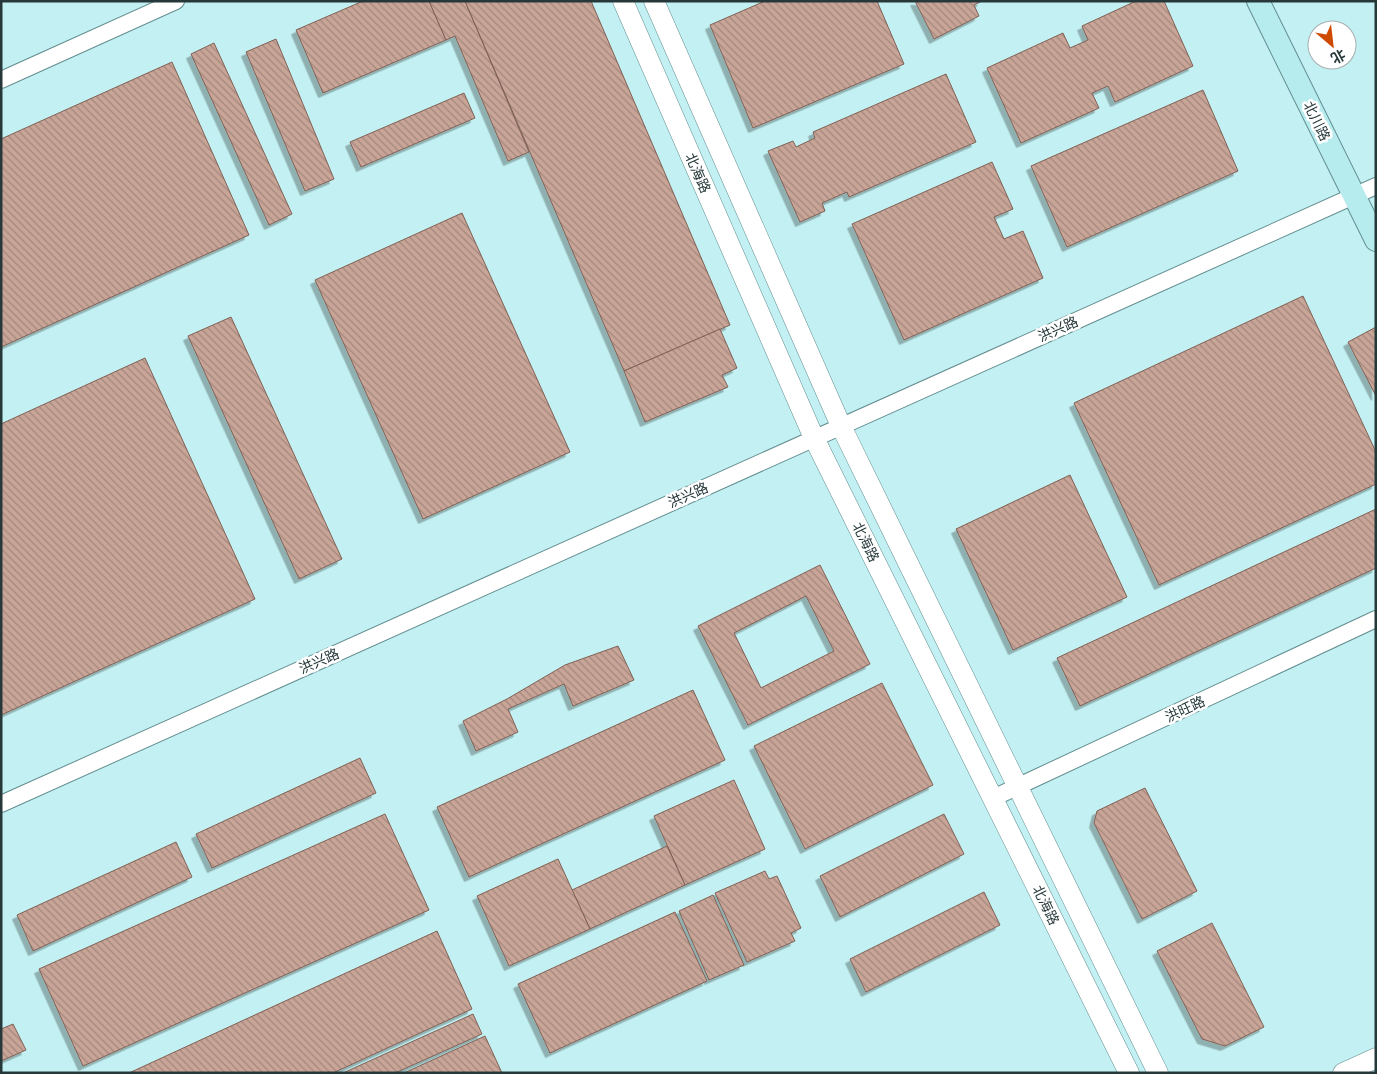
<svg xmlns="http://www.w3.org/2000/svg" width="1377" height="1074" viewBox="0 0 1377 1074" font-family="'PT Sans','Noto Sans SC',sans-serif">
  <style>
    .building { fill: url(#building-back-hatch); stroke: #806054; fill-rule: evenodd; filter: url(#shadow) }
    .lines { fill: none; stroke-linecap: round; stroke-linejoin: round }
    .minor-casing { stroke: #648e90; stroke-width: 18 }
    .tertiary-casing { stroke: #648e90; stroke-width: 21 }
    .secondary-casing { stroke: #648e90; stroke-width: 24 }
    .minor { stroke: #fff; stroke-width: 16 }
    .tertiary { stroke: #fff; stroke-width: 20 }
    .secondary { stroke: #b7ecef; stroke-width: 22 }
    .labels { text-anchor: middle; stroke-width: 5; stroke-linejoin: round; paint-order: stroke }
    .street-label { font-size: 14px; fill: #263839; stroke: #fff }
  </style>
  <defs>
    <pattern id="building-back-hatch" width="6" height="6" patternUnits="userSpaceOnUse" patternTransform="scale(1.25)"><rect width="6" height="6" fill="#c9a598"/><path d="M-1 5l2 2M0 0l6 6M5-1l2 2" fill="none" stroke="#a3877d"/></pattern>
    <filter id="shadow"><feDropShadow dx="-4.5" dy="4.5" stdDeviation="0" flood-color="#0004"/></filter>
  </defs>
  <rect width="100%" height="100%" fill="#c3f0f2"/>
  <g class="building">
    <polygon points="363,1 429,1 446,40 323,93 296,30"/>
    <polygon points="429,1 465,1 529,152 508,161 455,36 446,40"/>
    <polygon points="465,1 591,1 730,325 624,371"/>
    <polygon points="765,1 877,1 904,64 753,128 710,25"/>
    <polygon points="915,1 982,1 974,5 979,16 934,39"/>
    <polygon points="1136,1 1164,1 1193,66 1115,102 1108,86 1092,93 1099,108 1021,143 987,68 1063,33 1070,48 1088,40 1082,26"/>
    <polygon points="276,39 334,179 305,191 246,52"/>
    <polygon points="214,43 292,214 269,225 191,54"/>
    <polygon points="172,62 249,235 1,347 1,139"/>
    <polygon points="946,74 976,142 849,197 847,192 822,203 825,211 800,222 768,151 793,141 796,147 815,138 813,132"/>
    <polygon points="1203,90 1238,171 1067,247 1031,166"/>
    <polygon points="464,93 475,118 361,167 350,142"/>
    <polygon points="992,162 1013,209 994,217 1004,239 1023,231 1043,278 904,340 852,224"/>
    <polygon points="462,213 570,452 423,519 315,280"/>
    <polygon points="1303,296 1376,452 1376,484 1159,585 1074,403"/>
    <polygon points="231,317 342,559 299,579 188,336"/>
    <polygon points="1376,327 1376,396 1348,342"/>
    <polygon points="720,329 737,368 722,375 728,387 645,422 624,371"/>
    <polygon points="145,358 255,599 1,715 1,424"/>
    <polygon points="1070,475 1127,597 1013,650 956,529"/>
    <polygon points="1376,509 1376,568 1080,706 1057,658"/>
    <path d="M820,565L870,664L748,725L698,626ZM806,596L834,651L761,688L734,633Z"/>
    <polygon points="618,646 634,680 573,706 564,684 508,709 518,732 476,751 463,721 507,699 565,665"/>
    <polygon points="882,683 933,785 805,849 754,746"/>
    <polygon points="693,690 725,760 469,877 437,807"/>
    <polygon points="360,758 376,793 212,868 196,834"/>
    <polygon points="734,780 765,849 685,885 654,816"/>
    <polygon points="1145,788 1197,891 1142,919 1094,823 1097,811"/>
    <polygon points="385,814 429,910 83,1066 39,969"/>
    <polygon points="944,814 964,854 840,917 820,876"/>
    <polygon points="176,842 192,877 33,951 17,915"/>
    <polygon points="667,846 685,885 590,929 572,890"/>
    <polygon points="558,859 590,929 509,966 477,896"/>
    <polygon points="765,871 769,879 777,876 801,928 791,933 795,941 747,962 715,893"/>
    <polygon points="984,892 1000,925 866,992 850,959"/>
    <polygon points="713,895 744,965 709,980 679,911"/>
    <polygon points="675,912 707,981 550,1053 518,984"/>
    <polygon points="1212,923 1264,1027 1225,1046 1202,1039 1157,951"/>
    <polygon points="437,931 472,1009 333,1073 129,1073"/>
    <polygon points="473,1014 482,1034 395,1073 343,1073"/>
    <polygon points="13,1024 26,1050 1,1061 1,1029"/>
    <polygon points="485,1036 502,1073 404,1073"/>
  </g>
  <g class="lines">
    <g class="minor-casing">
      <g id="minor">
        <polyline points="1,80 176,1"/>
        <polyline points="993,798 1376,619"/>
        <polyline points="1,804 1376,186"/>
      </g>
    </g>
    <g class="tertiary-casing">
      <g id="tertiary">
        <polyline points="623,1 814,438 1129,1073"/>
        <polyline points="654,1 841,426 1158,1073"/>
        <polyline points="1343,1073 1376,1058"/>
      </g>
    </g>
    <g class="secondary-casing">
      <polyline id="secondary" points="1258,1 1376,240"/>
    </g>
    <use href="#minor" class="minor"/>
    <use href="#tertiary" class="tertiary"/>
    <use href="#secondary" class="secondary"/>
  </g>
  <g class="labels">
    <g class="street-label">
      <text transform="translate(1317 121) rotate(64)" y="5">北川路</text>
      <text transform="translate(698 173) rotate(66)" y="5">北海路</text>
      <text transform="translate(1058 329) rotate(-24)" y="5">洪兴路</text>
      <text transform="translate(688 495) rotate(-24)" y="5">洪兴路</text>
      <text transform="translate(866 542) rotate(64)" y="5">北海路</text>
      <text transform="translate(319 661) rotate(-24)" y="5">洪兴路</text>
      <text transform="translate(1185 709) rotate(-25)" y="5">洪旺路</text>
      <text transform="translate(1046 905) rotate(64)" y="5">北海路</text>
    </g>
  </g>
  <rect width="1377" height="1074" fill="none" stroke="#263839" stroke-width="5"/>
  <g transform="translate(1332 45) rotate(152)"><circle r="24" fill="#ffffff" stroke="#a8afb0"/>
  <path d="M0-4L9 19L0 12L-9 19Z" fill="#ce4a00"/>
  <text y="-8" font-size="14" font-weight="bold" text-anchor="middle" fill="#263839">北</text>
  </g>
</svg>
